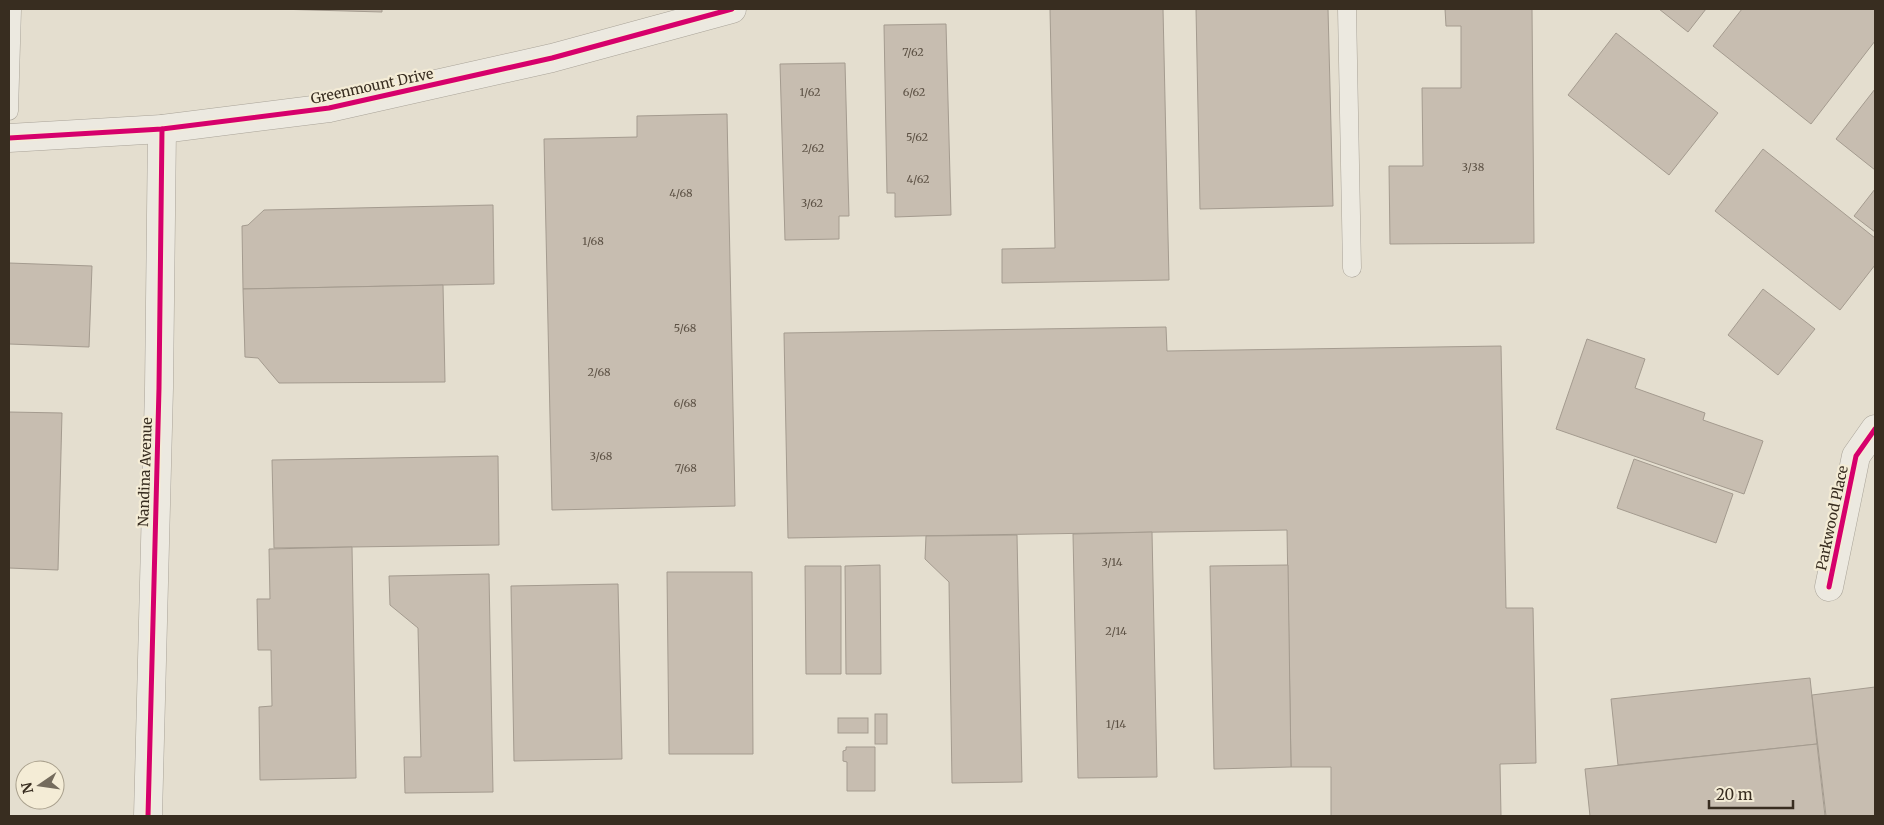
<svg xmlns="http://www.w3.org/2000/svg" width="1884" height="825" viewBox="0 0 1884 825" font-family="Merriweather,serif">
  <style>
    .building { fill: #c7bdb0; stroke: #a49b8f }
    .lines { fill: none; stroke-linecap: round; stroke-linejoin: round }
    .service-casing { stroke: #a9a398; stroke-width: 19 }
    .minor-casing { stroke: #a9a398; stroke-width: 29 }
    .tertiary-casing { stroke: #a9a398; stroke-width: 29 }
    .service { stroke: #ece9e0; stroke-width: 18 }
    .minor { stroke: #ece9e0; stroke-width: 28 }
    .tertiary { stroke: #ece9e0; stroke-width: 28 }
    .cycleway-casing { stroke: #f4ecd6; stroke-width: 8 }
    .cycleway { stroke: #d6006c; stroke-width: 5 }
    .labels { text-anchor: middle; stroke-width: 4.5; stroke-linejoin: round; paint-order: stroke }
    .number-label { font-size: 11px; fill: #5c5144 }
    .street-label { font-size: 14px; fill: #382d20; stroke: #f4ecd6 }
  </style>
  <rect width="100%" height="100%" fill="#e4decf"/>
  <g class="building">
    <polygon points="276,9 382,9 382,12"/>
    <polygon points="1050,9 1163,9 1169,280 1002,283 1002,249 1055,248"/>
    <polygon points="1196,9 1328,9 1333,206 1200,209"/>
    <polygon points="1445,9 1532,9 1534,243 1390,244 1389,166 1423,166 1422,88 1461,88 1461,26 1446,26"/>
    <polygon points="1659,9 1706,9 1688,32"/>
    <polygon points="1742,9 1875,9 1875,41 1811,124 1713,46"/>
    <polygon points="946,24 951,215 895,217 895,193 887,193 884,25"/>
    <polygon points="1616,33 1718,113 1669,175 1568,95"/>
    <polygon points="845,63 849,216 839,216 839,239 785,240 780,64"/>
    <polygon points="1875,89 1875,170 1836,139"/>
    <polygon points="727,114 735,506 552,510 544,139 637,137 637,116"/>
    <polygon points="1763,149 1875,238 1875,265 1840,310 1715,211"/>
    <polygon points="1875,189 1875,232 1854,216"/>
    <polygon points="493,205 494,284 243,289 242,226 248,225 264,210"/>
    <polygon points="9,263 92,266 89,347 9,344"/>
    <polygon points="443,285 445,382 279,383 258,358 245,357 243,289"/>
    <polygon points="1763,289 1815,329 1778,375 1728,335"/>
    <polygon points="1166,327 1167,351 1501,346 1506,608 1533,608 1536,763 1500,764 1501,816 1331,816 1331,767 1291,767 1287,530 788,538 784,333"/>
    <polygon points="1587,339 1645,359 1635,388 1705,413 1703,420 1763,441 1744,494 1556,429"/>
    <polygon points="9,412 62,413 58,570 9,568"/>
    <polygon points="498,456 499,545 274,548 272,460"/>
    <polygon points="1634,459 1733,494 1716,543 1617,508"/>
    <polygon points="1152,532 1157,777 1078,778 1073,534"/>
    <polygon points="1017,535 1022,782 952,783 949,582 925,559 926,536"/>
    <polygon points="352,547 356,778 260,780 259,707 272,706 271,650 258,650 257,599 270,599 269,549"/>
    <polygon points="880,565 881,674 846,674 845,566"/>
    <polygon points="1288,565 1291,767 1214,769 1210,566"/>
    <polygon points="805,566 841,566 841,674 806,674"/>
    <polygon points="667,572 752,572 753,754 669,754"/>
    <polygon points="489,574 493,792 405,793 404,757 421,757 418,628 390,605 389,576"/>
    <polygon points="618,584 622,759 514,761 511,586"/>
    <polygon points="1810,678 1817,744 1618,765 1611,699"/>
    <polygon points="1875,687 1875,816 1826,816 1812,695"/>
    <rect x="875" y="714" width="12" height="30"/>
    <rect x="838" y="718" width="30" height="15"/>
    <polygon points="1817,744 1825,816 1590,816 1585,769"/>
    <polygon points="846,747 875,747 875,791 847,791 847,762 843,761 843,751 846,750"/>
  </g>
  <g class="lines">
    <g class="service-casing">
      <g id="service">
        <polyline points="1347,9 1352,268"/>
        <polyline points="9,111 12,9"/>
      </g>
    </g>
    <g class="minor-casing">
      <g id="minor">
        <polyline points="1829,587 1856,456 1875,429"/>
        <polyline points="148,816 159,388 162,129"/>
      </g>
    </g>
    <g class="tertiary-casing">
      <polyline id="tertiary" points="9,138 162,129 329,108 552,58 732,9"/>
    </g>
    <use href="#service" class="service"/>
    <use href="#minor" class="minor"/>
    <use href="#tertiary" class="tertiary"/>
    <g class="cycleway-casing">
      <g id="cycleway">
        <polyline points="9,138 162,129 329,108 552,58 732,9"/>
        <polyline points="1829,587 1856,456 1875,429"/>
        <polyline points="148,816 159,388 162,129"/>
      </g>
    </g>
    <use href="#cycleway" class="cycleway"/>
  </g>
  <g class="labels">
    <g class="number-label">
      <text x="913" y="56">7/62</text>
      <text x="810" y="96">1/62</text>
      <text x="914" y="96">6/62</text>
      <text x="917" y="141">5/62</text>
      <text x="813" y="152">2/62</text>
      <text x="1473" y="171">3/38</text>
      <text x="918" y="183">4/62</text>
      <text x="681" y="197">4/68</text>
      <text x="812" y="207">3/62</text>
      <text x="593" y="245">1/68</text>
      <text x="685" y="332">5/68</text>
      <text x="599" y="376">2/68</text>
      <text x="685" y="407">6/68</text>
      <text x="601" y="460">3/68</text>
      <text x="686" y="472">7/68</text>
      <text x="1112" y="566">3/14</text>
      <text x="1116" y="635">2/14</text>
      <text x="1116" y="728">1/14</text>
    </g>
    <g class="street-label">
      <text transform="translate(372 86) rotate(-12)" y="5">Greenmount Drive</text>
      <text transform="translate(145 472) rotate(-88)" y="5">Nandina Avenue</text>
      <text transform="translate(1832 518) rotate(-78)" y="5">Parkwood Place</text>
    </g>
  </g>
  <rect width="1884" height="825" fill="none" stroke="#382d20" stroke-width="20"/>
  <g transform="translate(40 785) rotate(257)"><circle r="24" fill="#f4ecd6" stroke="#a9a08d"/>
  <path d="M0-4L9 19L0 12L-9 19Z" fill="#746b5d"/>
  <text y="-8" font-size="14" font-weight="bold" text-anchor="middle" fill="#382d20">N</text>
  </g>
  <path d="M1709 800v8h84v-8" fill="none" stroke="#382d20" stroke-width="2.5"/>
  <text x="1716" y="800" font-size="15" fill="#382d20" stroke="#f4ecd6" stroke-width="4" paint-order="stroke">20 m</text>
</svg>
